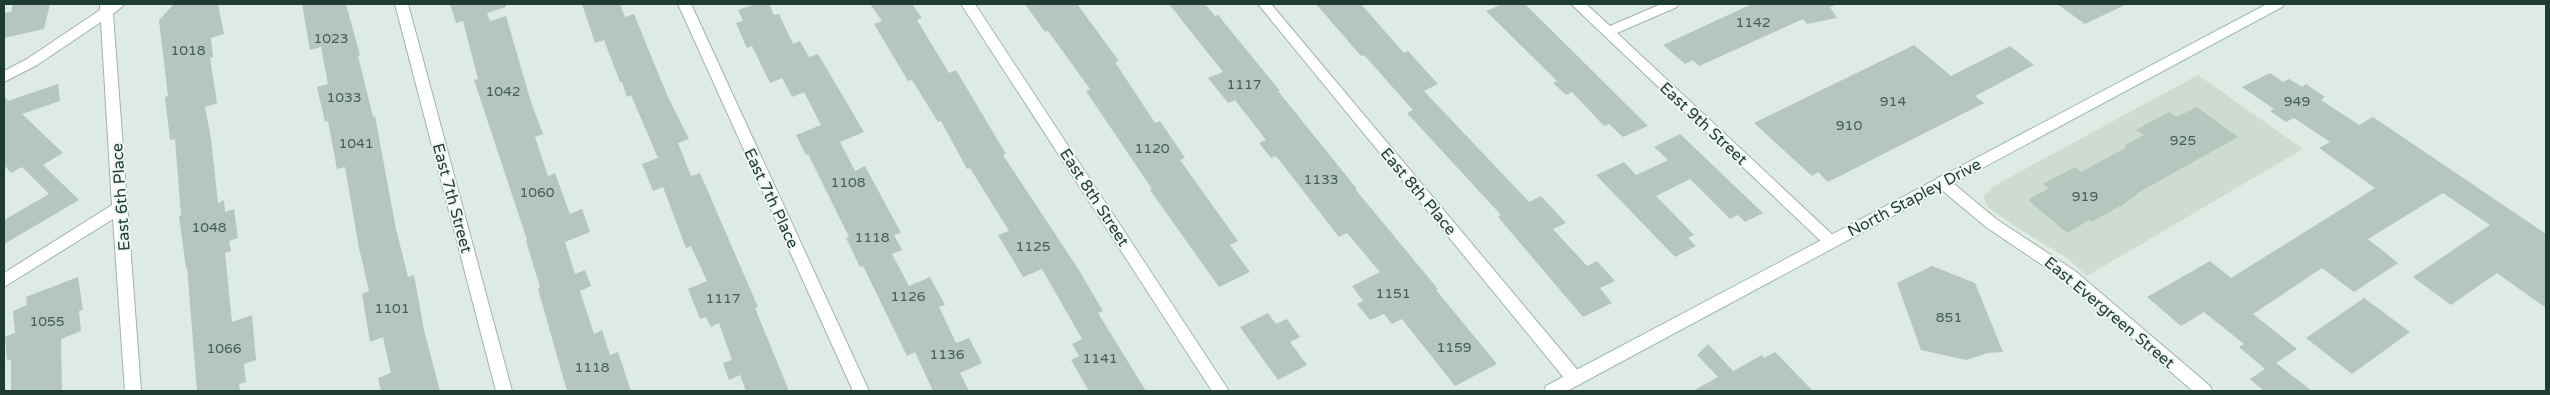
<svg xmlns="http://www.w3.org/2000/svg" width="2550" height="395" viewBox="0 0 2550 395" font-family="'Varela Round',sans-serif">
  <style>
    .built { fill: #cddbd3 }
    .building { fill: #b4c6bd }
    .lines { fill: none; stroke-linecap: round; stroke-linejoin: round }
    .street-casing { stroke: #a1b3ab; stroke-width: 2 }
    .secondary-casing { stroke: #9fbaae; stroke-width: 2 }
    .street { fill: #fff; fill-rule: evenodd }
    .secondary { fill: #fff; fill-rule: evenodd }
    .labels { text-anchor: middle; stroke-width: 4; stroke-linejoin: round; paint-order: stroke }
    .number-label { font-size: 14px; fill: #445e54 }
    .street-label { font-size: 16px; fill: #1f3c31; stroke: #eff7f2 }
  </style>
  <rect width="100%" height="100%" fill="#deebe4"/>
  <polygon class="built" points="2198,75 2303,149 2087,276 2067,258 2013,225 1988,207 1983,197 1994,186"/>
  <g class="building">
    <polygon points="13,4 50,4 44,29 4,38 4,13 11,12"/>
    <polygon points="174,4 218,4 224,34 211,38 213,57 210,58 217,103 205,107 211,139 218,203 224,200 225,212 234,209 238,238 229,241 231,251 225,253 232,322 252,315 256,360 244,364 246,382 239,384 240,391 197,391 187,267 186,268 179,216 181,216 175,139 170,140 165,97 168,96 159,20"/>
    <polygon points="302,4 346,4 360,55 358,56 373,117 375,116 396,229 408,277 414,275 424,330 440,391 381,391 378,378 391,373 383,337 370,342 362,294 369,291 359,248 345,167 337,169 328,121 325,122 317,87 328,84 321,47 310,50"/>
    <polygon points="450,4 505,4 506,7 487,13 490,21 506,16 531,102 543,134 535,137 548,176 555,173 570,214 582,209 590,232 565,242 575,274 585,270 591,286 580,291 594,334 602,330 610,355 618,352 631,391 567,391 538,289 540,287 526,241 527,240 474,80 478,79 463,21 456,23"/>
    <polygon points="582,4 620,4 625,17 634,14 667,95 689,139 678,143 691,176 700,173 758,307 755,308 789,391 746,391 740,375 729,380 723,363 732,360 719,323 711,327 706,317 700,319 688,289 707,281 691,246 686,248 663,187 653,191 642,164 658,158 631,95 627,97 622,82 620,82 604,40 595,43"/>
    <polygon points="756,4 769,4 774,15 779,14 793,44 800,41 809,57 818,54 864,132 840,142 855,171 865,166 901,233 894,235 902,250 892,254 909,286 930,277 945,305 939,307 956,343 969,338 982,363 960,373 969,391 933,391 915,352 907,356 863,266 860,267 846,238 849,237 808,154 806,155 796,135 821,125 804,92 792,97 782,78 770,83 752,46 747,48 736,23 743,21 738,10"/>
    <polygon points="870,4 912,4 922,18 917,20 949,73 956,70 1006,154 1003,155 1077,267 1103,311 1098,313 1146,391 1089,391 1071,360 1079,356 1072,344 1082,339 1042,269 1023,277 998,235 1009,231 970,168 967,169 941,121 938,122 912,80 908,81 874,24 882,21"/>
    <polygon points="1025,4 1077,4 1119,61 1115,62 1155,123 1160,121 1185,158 1180,160 1238,241 1230,245 1250,272 1219,287 1150,190 1152,189 1086,91 1090,89 1048,31 1045,32"/>
    <polygon points="1169,4 1205,4 1215,16 1218,15 1280,91 1278,91 1357,189 1355,189 1438,289 1436,290 1497,364 1455,386 1402,319 1392,324 1384,314 1370,320 1357,304 1363,301 1352,286 1380,272 1347,233 1339,237 1276,156 1271,158 1259,143 1266,140 1235,100 1228,103 1208,78 1223,72"/>
    <polygon points="1316,4 1361,4 1404,53 1408,51 1438,84 1424,91 1529,202 1541,196 1566,223 1553,229 1587,266 1597,261 1615,281 1600,288 1612,303 1583,317 1498,217 1501,215 1407,113 1413,110 1364,55 1361,56"/>
    <polygon points="1503,4 1525,4 1648,126 1623,137 1609,124 1604,126 1572,92 1566,95 1553,83 1557,81 1486,11"/>
    <polygon points="1752,4 1837,4 1830,7 1837,18 1807,24 1803,19 1699,66 1693,60 1685,64 1663,45"/>
    <polygon points="2057,4 2127,4 2085,24"/>
    <polygon points="1914,45 1951,76 2010,46 2034,65 1975,96 1984,103 1828,182 1818,172 1812,176 1754,123"/>
    <polygon points="2270,73 2283,82 2289,79 2302,87 2306,84 2325,97 2321,100 2359,125 2373,117 2546,234 2546,308 2497,273 2451,305 2413,277 2490,225 2443,193 2368,239 2398,263 2354,292 2322,268 2253,314 2297,349 2276,363 2312,391 2264,391 2250,379 2265,369 2239,347 2244,344 2204,312 2181,326 2147,297 2210,261 2231,278 2375,188 2319,148 2330,142 2294,118 2286,122 2270,111 2274,109 2242,87"/>
    <polygon points="58,84 60,101 22,114 63,153 43,165 79,200 4,244 4,220 49,194 22,167 11,173 4,165 4,96 8,101"/>
    <polygon points="2197,107 2238,137 2141,191 2124,204 2091,222 2089,220 2067,233 2028,200 2049,188 2043,184 2075,167 2081,172 2127,147 2124,146 2144,135 2136,130 2169,112 2177,117"/>
    <polygon points="1680,134 1763,213 1745,222 1738,215 1730,219 1690,179 1656,196 1694,235 1688,238 1696,246 1675,257 1596,175 1624,162 1636,175 1668,160 1654,147"/>
    <polygon points="1932,266 1975,283 2003,352 1988,353 1966,360 1921,350 1897,283"/>
    <polygon points="78,277 83,310 79,311 81,331 61,339 62,391 11,391 11,359 7,361 5,337 15,333 13,311 27,305 26,297"/>
    <polygon points="2364,298 2410,332 2352,374 2306,338"/>
    <polygon points="1268,313 1276,324 1287,319 1300,337 1290,342 1307,365 1278,380 1240,327"/>
    <polygon points="1708,344 1733,371 1762,355 1764,358 1775,352 1813,391 1693,391 1718,377 1697,355"/>
  </g>
  <g class="lines">
    <g class="street-casing">
      <g id="street">
        <polygon points="100,4 125,4 113,14 141,391 125,391 113,219 4,287 4,273 112,205 101,22 37,65 4,82 4,71 27,59 100,10"/>
        <polygon points="395,4 408,4 512,391 496,391"/>
        <polygon points="678,4 691,4 869,391 853,391"/>
        <polygon points="1258,4 1271,4 1581,374 1583,379 1581,384 1575,386 1569,384"/>
        <polygon points="1571,4 1586,4 1610,26 1661,4 1678,4 1677,7 1617,33 1836,238 1839,242 1836,246 1826,246"/>
        <polygon points="1942,176 1947,178 1996,219 2075,271 2210,386 2212,391 2193,391 2063,279 1986,227 1937,186 1935,182 1937,178"/>
      </g>
    </g>
    <g class="secondary-casing">
      <g id="secondary">
        <polygon points="961,4 975,4 1229,391 1212,391"/>
        <polygon points="2267,4 2284,4 2282,7 1567,391 1544,391 1546,386"/>
      </g>
    </g>
    <use href="#street" class="street"/>
    <use href="#secondary" class="secondary"/>
  </g>
  <g class="labels">
    <g class="number-label">
      <text x="1753" y="27">1142</text>
      <text x="331" y="43">1023</text>
      <text x="188" y="55">1018</text>
      <text x="1244" y="89">1117</text>
      <text x="503" y="96">1042</text>
      <text x="344" y="102">1033</text>
      <text x="1893" y="106">914</text>
      <text x="2297" y="106">949</text>
      <text x="1849" y="130">910</text>
      <text x="2183" y="145">925</text>
      <text x="356" y="148">1041</text>
      <text x="1152" y="153">1120</text>
      <text x="1321" y="184">1133</text>
      <text x="848" y="187">1108</text>
      <text x="537" y="197">1060</text>
      <text x="2085" y="201">919</text>
      <text x="209" y="232">1048</text>
      <text x="872" y="242">1118</text>
      <text x="1033" y="251">1125</text>
      <text x="1393" y="298">1151</text>
      <text x="908" y="301">1126</text>
      <text x="723" y="303">1117</text>
      <text x="392" y="313">1101</text>
      <text x="1949" y="322">851</text>
      <text x="47" y="326">1055</text>
      <text x="1454" y="352">1159</text>
      <text x="224" y="353">1066</text>
      <text x="947" y="359">1136</text>
      <text x="1100" y="363">1141</text>
      <text x="592" y="372">1118</text>
    </g>
    <g class="street-label">
      <text transform="translate(1704 123) rotate(43)" y="6">East 9th Street</text>
      <text transform="translate(1419 191) rotate(50)" y="6">East 8th Place</text>
      <text transform="translate(120 197) rotate(-94)" y="6">East 6th Place</text>
      <text transform="translate(1095 197) rotate(57)" y="6">East 8th Street</text>
      <text transform="translate(1914 197) rotate(-28)" y="6">North Stapley Drive</text>
      <text transform="translate(453 198) rotate(75)" y="6">East 7th Street</text>
      <text transform="translate(772 198) rotate(65)" y="6">East 7th Place</text>
      <text transform="translate(2110 312) rotate(40)" y="6">East Evergreen Street</text>
    </g>
  </g>
  <rect width="2550" height="395" fill="none" stroke="#1f3c31" stroke-width="10"/>
</svg>
